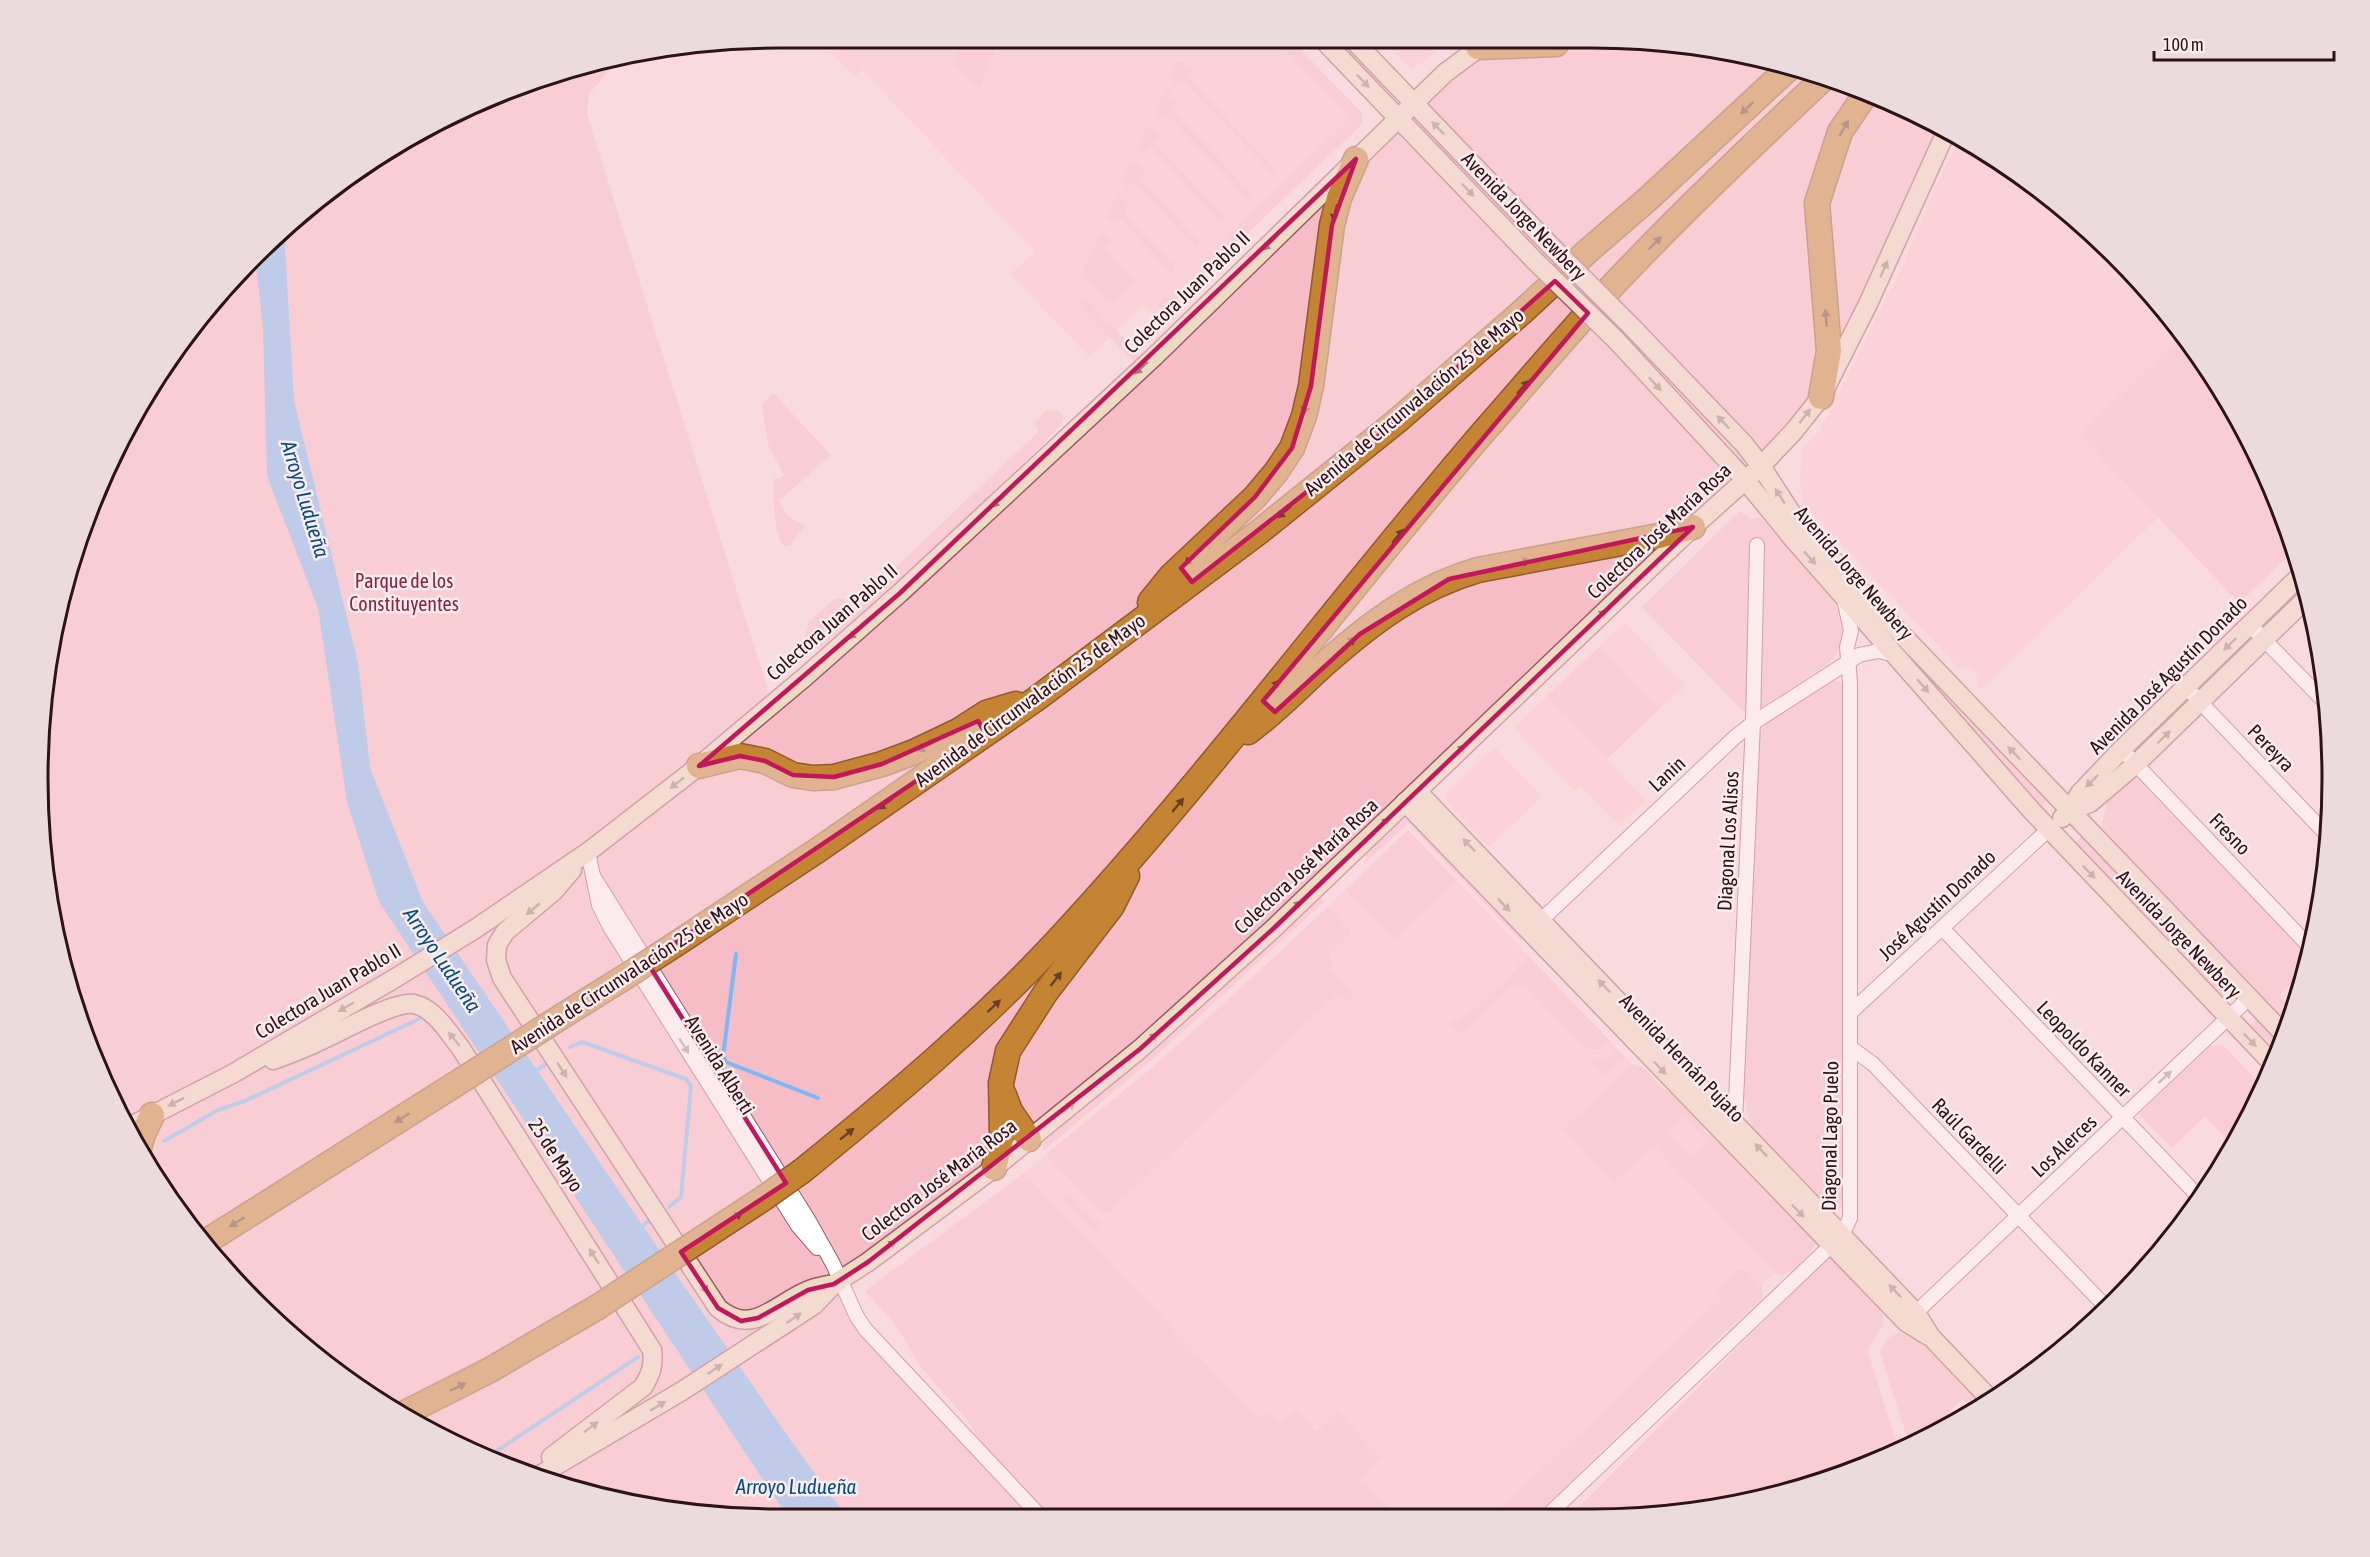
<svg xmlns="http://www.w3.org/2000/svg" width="2370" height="1557" viewBox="0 0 2370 1557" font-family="'Asap Condensed',sans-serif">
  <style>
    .built { fill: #fac8d0 }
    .green { fill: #f6bdc6; fill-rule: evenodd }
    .water { fill: #7bb9f5 }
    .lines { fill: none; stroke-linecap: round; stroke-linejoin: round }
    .stream { stroke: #7bb9f5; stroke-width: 4 }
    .street-casing { stroke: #9c5b67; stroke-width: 16 }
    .secondary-casing { stroke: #9c5b67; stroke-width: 21 }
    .highway-casing { stroke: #8f5c2a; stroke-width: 27 }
    .street { stroke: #fff; stroke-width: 14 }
    .secondary { stroke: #eddac2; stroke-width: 18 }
    .highway { stroke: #c48433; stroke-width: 24 }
    .secondary-bridge-casing { stroke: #9c5b67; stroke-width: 21; stroke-linecap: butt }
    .highway-bridge-casing { stroke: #8f5c2a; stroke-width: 27; stroke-linecap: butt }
    .secondary-bridge { stroke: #eddac2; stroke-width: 18 }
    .highway-bridge { stroke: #c48433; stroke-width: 24 }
    .oneway { fill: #978076 }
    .oneway2 { fill: #694023 }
    .oneway3 { fill: #a09597 }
    .marked { fill: none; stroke: #c2185b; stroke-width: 4.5; stroke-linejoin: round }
    .labels { text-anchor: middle; stroke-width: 5; stroke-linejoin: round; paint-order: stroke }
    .street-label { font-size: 20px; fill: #2d1318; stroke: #fbecee }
    .park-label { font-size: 20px; fill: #8a2341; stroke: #fbecee }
    .water-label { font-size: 21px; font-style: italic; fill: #044f85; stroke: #fbecee }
    .rim { fill: none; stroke: #2d1318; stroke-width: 3 }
  </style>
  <rect width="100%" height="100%" fill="#f9dade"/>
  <g class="built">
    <polygon points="824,44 1295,44 1362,113 1362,124 1157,320 1144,305 1089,357 1010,274 1035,252 862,70 855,77"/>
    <polygon points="1386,44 1446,44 1412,70"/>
    <polygon points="1959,140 2080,222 2183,334 2080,435 2158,518 1981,690 1977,686 1980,677 1971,667 1960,669 1803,503 1800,479 1802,449 1820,431 1901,269 1938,182"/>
    <polygon points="1625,622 1685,685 1659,709 1599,647"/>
    <polygon points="1547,696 1645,800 1619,825 1580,785 1574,791 1514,728"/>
    <polygon points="1495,747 1542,797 1489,847 1447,802 1446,793"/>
    <polygon points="1408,830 1804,1244 1519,1517 1109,1515 882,1279 1011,1184 1147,1072 1295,938"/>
  </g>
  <g class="green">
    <polygon points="962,44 997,45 979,88 954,63"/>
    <polygon points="1280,44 1295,44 1362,113 1362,124 1165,312 1157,304 1164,297 1171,303 1233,243 1227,236 1351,118"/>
    <polygon points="1339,44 1346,44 1387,86 1383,89"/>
    <polygon points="1484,44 1689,44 1829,77 1919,114 1946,132 1821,396 1140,1049 841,1280 857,1317 1039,1515 681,1513 541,1480 451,1443 290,1335 221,1267 137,1149 94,1062 52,923 39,730 63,587 94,495 191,327 255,254 367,163 541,77 620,58 589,94 587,114 767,687 771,705"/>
    <polygon points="1178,62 1185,62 1193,70 1187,76 1276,171 1273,174 1183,80 1176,86 1170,77"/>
    <polygon points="1164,94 1170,95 1178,103 1172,109 1252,194 1247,199 1167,114 1160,120 1155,112"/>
    <polygon points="1147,128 1154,128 1161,137 1155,143 1226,218 1222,223 1150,147 1143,153 1138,146"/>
    <polygon points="1131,163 1138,163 1146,172 1139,178 1201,243 1196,248 1134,183 1127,188 1122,181"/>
    <polygon points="1116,198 1122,198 1130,206 1124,213 1177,268 1171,273 1119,217 1112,223 1107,216"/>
    <polygon points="1100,235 1105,235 1112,242 1106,248 1106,251 1135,281 1113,303 1109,303 1083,276 1083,270"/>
    <polygon points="1084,299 1088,300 1139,354 1138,361 1132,360 1080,307 1080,302"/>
    <polygon points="2183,334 2256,451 2294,551 2239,603 2080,435"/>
    <path d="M773,393L831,455L779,501L789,517L805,526L789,546H784C772,529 774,499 774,479H780L784,475L768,445L762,404Z"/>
    <polygon points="1047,410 1059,411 1062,415 1063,422 1032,455 827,649 822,650 811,647 805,636 809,621 836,598 846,600 855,606 1038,432 1035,422"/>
    <path d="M1741,510L1750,520L1760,517L1832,599C1845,620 1847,646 1828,664L1764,706L1743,711L1642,607Z"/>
    <polygon points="1836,578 2046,797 2045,804 2040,805 2035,802"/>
    <polygon points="1599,647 1659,709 1607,759 1547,696"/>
    <polygon points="1833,679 1843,684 1846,1201 1841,1208 1833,1209 1824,1204 1753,1128 1748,1117 1744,1096 1747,990 1754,885 1758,737 1769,719"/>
    <polygon points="2132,778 2138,779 2303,950 2307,956 2303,974 2279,995 2294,1011 2290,1025 2101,827 2107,802"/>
    <polygon points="1400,819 1409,819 1521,933 1522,942 1408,823 1363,865 1369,849"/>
    <path d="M1408,830L1456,880L1395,939C1379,922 1362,908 1346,890Z"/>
    <polygon points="2083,835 2228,988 2220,996 2074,844"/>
    <polygon points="1318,897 1325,901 1156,1056 1043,1151 1043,1143 1048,1136"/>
    <polygon points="1328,907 1350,931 1350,934 1330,953 1332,970 1355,995 1348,1002 1339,993 1110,1212 1100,1211 1046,1154 1147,1072 1201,1026"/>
    <path d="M1529,957L1610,1041C1602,1049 1595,1052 1584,1047L1528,988L1523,985L1508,989L1464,1033L1457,1032L1449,1024L1473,1011Z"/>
    <polygon points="2258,1018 2281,1043 2276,1054 2249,1026"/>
    <polygon points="2223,1045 2262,1086 2234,1147 2205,1116 2172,1148 2139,1114 2210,1046"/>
    <polygon points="1618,1050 1625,1057 1616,1067 1604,1075 1591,1061 1609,1058"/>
    <path d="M1632,1064C1651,1064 1655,1092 1674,1093L1706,1126L1703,1130L1708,1135L1712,1132L1812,1236L1816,1243C1810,1255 1792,1276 1778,1275L1774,1272L1654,1145L1614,1182L1563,1129ZM1683,1117L1708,1142L1691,1158L1667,1132Z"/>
    <polygon points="1024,1173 1255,1415 1263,1416 1271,1412 1280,1422 1283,1422 1296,1410 1316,1432 1337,1412 1381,1458 1361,1478 1392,1511 1386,1517 1047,1515 984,1446 966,1419 921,1367 895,1324 865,1291"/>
    <polygon points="1067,1191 1092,1218 1102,1222 1095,1233 1061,1197"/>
    <path d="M1833,1257C1844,1269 1888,1308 1883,1323C1881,1333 1871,1338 1868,1352L1899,1451L1783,1494L1640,1518H1568L1826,1259Z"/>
    <polygon points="1737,1270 1747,1271 1762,1287 1763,1297 1760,1301 1728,1329 1534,1517 1492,1517 1723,1297 1717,1290"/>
    <path d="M1898,1333C1924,1337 1963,1384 1982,1404L1973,1410L1963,1399L1917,1444L1910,1447L1880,1352L1888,1338Z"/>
  </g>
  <polygon class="water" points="284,231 294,401 358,663 370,768 423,902 651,1238 791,1441 845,1514 786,1514 379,902 347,802 318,608 267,476 263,328 255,254"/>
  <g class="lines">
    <g class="stream">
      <polyline points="736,954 723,1056 726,1062 818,1098"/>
      <polyline points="570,1047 582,1042 686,1079 691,1086 681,1197 669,1207"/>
      <polyline points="534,1072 546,1064"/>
      <polyline points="164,1141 218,1110 245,1101 419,1019"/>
      <polyline points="639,1228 649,1221"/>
      <polyline points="486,1458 638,1357"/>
    </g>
    <g class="street-casing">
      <g id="street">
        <polyline points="2250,625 2327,704"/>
        <polyline points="2186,687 2327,835"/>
        <polyline points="2129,757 2310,947"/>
        <polyline points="588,852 599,905 610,927 798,1226 817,1248"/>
        <polyline points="593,876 809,1221 833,1264 857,1317 866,1330 1039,1515"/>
        <polyline points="1535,926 1735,737 1753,723 1859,655 1878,651 1896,655"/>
        <polyline points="1942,928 2199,1197"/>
        <polyline points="1852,1011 2049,829"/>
        <polyline points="1851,1048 1873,1064 2106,1307"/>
        <polyline points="1731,1126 1735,1123 1753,723 1757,545"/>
        <polyline points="1910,1318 2249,998"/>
        <polyline points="1546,1517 1842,1235 1850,1218 1850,682 1847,647 1851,631 1844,599"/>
      </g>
    </g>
    <g class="secondary-casing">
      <g id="secondary">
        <polyline points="1327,44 1535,261"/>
        <polyline points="1357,44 1551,246"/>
        <polyline points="1631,326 1744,444 1761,466 1792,514 1866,597 2285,1035"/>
        <polyline points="1616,340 1746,481 1794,540 2031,810 2272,1063"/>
        <polyline points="1417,791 1916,1313 1931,1337 1990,1399"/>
        <polyline points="1405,802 1906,1322 1927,1335"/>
        <polyline points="2069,811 2090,803 2136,764 2309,596"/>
        <polyline points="2062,818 2069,811 2080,793 2122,749 2302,574"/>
        <path d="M572,870L554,891L505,932L497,945L496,960L502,978L718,1308C752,1337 774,1305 807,1291C815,1287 825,1286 834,1284"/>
        <path d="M273,1060C290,1054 308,1047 324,1039C344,1030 394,1001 414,1004C434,1008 448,1032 460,1047L652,1350C654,1365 651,1374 643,1387L551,1457"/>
        <polyline points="127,1128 234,1073 397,977 475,929 588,852 699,766 806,676 900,593 1154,357 1445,73 1484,44"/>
        <polyline points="535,1478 682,1391 814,1305 834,1284 868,1262 994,1168 1140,1049 1274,928 1693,527 1761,466 1794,431 1821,397 1868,304 1946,132"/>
      </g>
    </g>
    <g class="highway-casing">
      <g id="highway">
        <polyline points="1478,47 1556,44"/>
        <polyline points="1821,397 1829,351 1817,203 1840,132 1867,92"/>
        <polyline points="1150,602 1171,576 1255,497 1276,472 1292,448 1304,416 1311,386 1332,225 1339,198 1356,159"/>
        <path d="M1248,732C1277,711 1300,686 1327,662C1372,622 1419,587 1478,570L1659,536L1693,527"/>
        <polyline points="699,766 740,756 765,761 793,775 813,778 834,777 882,764 914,752 958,731 986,713 1016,704"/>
        <polyline points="676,944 818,850 1036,699 1259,532 1397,421 1522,312 1589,250 1649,198 1790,67"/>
        <polyline points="564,1015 625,977"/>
        <polyline points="1004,1095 1010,1111 1029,1139"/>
        <polyline points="138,1151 143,1134 152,1115"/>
        <polyline points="994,1168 1002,1135 1001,1083 1008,1051 1046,992 1112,906 1127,876"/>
        <path d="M802,1171C892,1098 980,1024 1059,939C1210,776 1341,597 1486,429C1529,380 1571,330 1616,282C1683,211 1755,143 1826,76"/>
        <polyline points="706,1236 764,1198"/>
        <polyline points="204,1243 451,1087"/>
        <polyline points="405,1413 490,1370 596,1308"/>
      </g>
    </g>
    <use href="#street" class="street"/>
    <use href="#secondary" class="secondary"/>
    <use href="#highway" class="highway"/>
    <g class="secondary-bridge-casing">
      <g id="secondary-bridge">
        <polyline points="1551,246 1631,326"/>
        <polyline points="1535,261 1616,340"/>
      </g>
    </g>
    <g class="highway-bridge-casing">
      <g id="highway-bridge">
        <polyline points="625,977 676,944"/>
        <polyline points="451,1087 564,1015"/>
        <polyline points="764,1198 802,1171"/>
        <polyline points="596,1308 706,1236"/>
      </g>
    </g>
    <use href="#secondary-bridge" class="secondary-bridge"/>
    <use href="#highway-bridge" class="highway-bridge"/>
  </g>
  <defs><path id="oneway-solid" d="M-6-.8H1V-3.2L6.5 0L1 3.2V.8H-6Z" transform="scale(1.5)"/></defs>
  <g class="oneway">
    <use href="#oneway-solid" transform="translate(1363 81) rotate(46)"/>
    <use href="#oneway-solid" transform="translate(1438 128) rotate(-134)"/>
    <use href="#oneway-solid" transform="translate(1468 190) rotate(46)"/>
    <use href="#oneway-solid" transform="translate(1269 244) rotate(136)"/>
    <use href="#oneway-solid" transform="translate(1884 269) rotate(-66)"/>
    <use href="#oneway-solid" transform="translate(1141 368) rotate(138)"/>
    <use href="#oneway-solid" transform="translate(1655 384) rotate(47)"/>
    <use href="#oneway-solid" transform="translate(1805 416) rotate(-52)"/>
    <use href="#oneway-solid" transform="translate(1723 422) rotate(-134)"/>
    <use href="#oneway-solid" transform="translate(1780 496) rotate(-123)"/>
    <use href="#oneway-solid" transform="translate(998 501) rotate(137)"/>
    <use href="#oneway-solid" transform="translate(1810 558) rotate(48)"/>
    <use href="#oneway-solid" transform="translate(1600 616) rotate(-44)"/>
    <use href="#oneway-solid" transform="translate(855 633) rotate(139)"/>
    <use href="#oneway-solid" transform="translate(2230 644) rotate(136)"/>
    <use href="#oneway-solid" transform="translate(1923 686) rotate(49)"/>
    <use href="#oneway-solid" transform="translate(2164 737) rotate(-44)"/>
    <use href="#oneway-solid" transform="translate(1459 751) rotate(-44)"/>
    <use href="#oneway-solid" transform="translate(2014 753) rotate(-134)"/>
    <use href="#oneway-solid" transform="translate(2092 781) rotate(136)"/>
    <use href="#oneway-solid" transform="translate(677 783) rotate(142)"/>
    <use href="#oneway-solid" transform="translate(1383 824) rotate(-44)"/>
    <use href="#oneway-solid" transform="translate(1469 845) rotate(-134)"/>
    <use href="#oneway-solid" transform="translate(2089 872) rotate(46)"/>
    <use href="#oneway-solid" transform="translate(1504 905) rotate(46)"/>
    <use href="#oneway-solid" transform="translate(1295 907) rotate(-44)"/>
    <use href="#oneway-solid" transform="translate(533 909) rotate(140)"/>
    <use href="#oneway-solid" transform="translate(1604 986) rotate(-134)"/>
    <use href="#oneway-solid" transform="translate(346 1007) rotate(150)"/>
    <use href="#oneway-solid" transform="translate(454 1039) rotate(-129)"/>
    <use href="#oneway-solid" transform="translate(1151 1039) rotate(-42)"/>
    <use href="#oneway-solid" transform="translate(2250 1040) rotate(46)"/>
    <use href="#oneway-solid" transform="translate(1660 1068) rotate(46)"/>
    <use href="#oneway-solid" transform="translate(562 1070) rotate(57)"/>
    <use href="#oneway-solid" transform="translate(176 1102) rotate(153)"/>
    <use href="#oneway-solid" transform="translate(1068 1108) rotate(-39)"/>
    <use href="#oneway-solid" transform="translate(1761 1150) rotate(-134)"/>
    <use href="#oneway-solid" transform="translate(1798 1211) rotate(46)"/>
    <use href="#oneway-solid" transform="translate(889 1246) rotate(-37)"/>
    <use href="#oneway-solid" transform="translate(594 1256) rotate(-123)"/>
    <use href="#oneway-solid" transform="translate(703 1286) rotate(57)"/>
    <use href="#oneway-solid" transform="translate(1895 1291) rotate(-134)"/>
    <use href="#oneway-solid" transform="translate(794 1318) rotate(-34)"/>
    <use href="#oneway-solid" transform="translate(715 1369) rotate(-33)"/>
    <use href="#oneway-solid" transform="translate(658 1406) rotate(-31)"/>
    <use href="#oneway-solid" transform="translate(591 1427) rotate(-37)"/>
  </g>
  <g class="oneway2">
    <use href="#oneway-solid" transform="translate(1747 108) rotate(137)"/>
    <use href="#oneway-solid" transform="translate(1844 128) rotate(-60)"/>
    <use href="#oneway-solid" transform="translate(1335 213) rotate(104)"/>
    <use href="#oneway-solid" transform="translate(1655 243) rotate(-45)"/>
    <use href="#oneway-solid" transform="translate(1826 318) rotate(-95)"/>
    <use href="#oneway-solid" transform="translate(1523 387) rotate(-49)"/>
    <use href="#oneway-solid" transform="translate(1306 406) rotate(103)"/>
    <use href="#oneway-solid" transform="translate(1284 512) rotate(141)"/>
    <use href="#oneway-solid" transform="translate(1398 536) rotate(-50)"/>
    <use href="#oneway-solid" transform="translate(1191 559) rotate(137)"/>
    <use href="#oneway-solid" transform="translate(1522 562) rotate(-11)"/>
    <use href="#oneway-solid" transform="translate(1349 643) rotate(-41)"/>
    <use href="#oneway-solid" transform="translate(1274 687) rotate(-51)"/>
    <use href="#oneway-solid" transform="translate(925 747) rotate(154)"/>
    <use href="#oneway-solid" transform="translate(885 804) rotate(145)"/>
    <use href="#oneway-solid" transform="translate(1178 805) rotate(-50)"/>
    <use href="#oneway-solid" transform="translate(1056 979) rotate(-52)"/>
    <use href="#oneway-solid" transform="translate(994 1006) rotate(-43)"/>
    <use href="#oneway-solid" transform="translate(402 1118) rotate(148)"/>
    <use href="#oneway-solid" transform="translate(847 1134) rotate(-39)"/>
    <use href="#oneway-solid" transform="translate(735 1217) rotate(-33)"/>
    <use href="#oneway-solid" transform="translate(237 1222) rotate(148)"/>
    <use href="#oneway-solid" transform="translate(458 1387) rotate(-26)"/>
  </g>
  <g class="oneway3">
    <use href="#oneway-solid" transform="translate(684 1046) rotate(58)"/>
    <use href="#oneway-solid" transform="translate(2165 1077) rotate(-43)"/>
  </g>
  <path d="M0 0H2370V1557H0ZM1356,159L1332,225L1311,386L1292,448L1255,497L1181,568L1192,582L1397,421L1555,281L1588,313L1263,701L1275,712L1360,634L1449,579L1693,527L1274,928L1140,1049L868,1262L834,1284L808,1290L758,1318L741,1321L718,1308L681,1252L786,1183L647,962L986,734L978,721L882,764L834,777L793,775L765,761L740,756L699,766L900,593Z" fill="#f9dade" fill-opacity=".55" fill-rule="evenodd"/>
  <path class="marked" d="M1356,159L1332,225L1311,386L1292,448L1255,497L1181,568L1192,582L1397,421L1555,281L1588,313L1263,701L1275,712L1360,634L1449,579L1693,527L1274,928L1140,1049L868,1262L834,1284L808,1290L758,1318L741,1321L718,1308L681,1252L786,1183L647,962L986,734L978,721L882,764L834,777L793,775L765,761L740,756L699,766L900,593Z"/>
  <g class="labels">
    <g class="street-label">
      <text transform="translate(1524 216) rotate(46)" y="7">Avenida Jorge Newbery</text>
      <text transform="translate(1187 292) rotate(-44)" y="7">Colectora Juan Pablo II</text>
      <text transform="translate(1414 402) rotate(-40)" y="7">Avenida de Circunvalación 25 de Mayo</text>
      <text transform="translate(1659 531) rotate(-43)" y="7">Colectora José María Rosa</text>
      <text transform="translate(1854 573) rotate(49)" y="7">Avenida Jorge Newbery</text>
      <text transform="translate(832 622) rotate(-41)" y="7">Colectora Juan Pablo II</text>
      <text transform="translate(2168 675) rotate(-45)" y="7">Avenida José Agustín Donado</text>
      <text transform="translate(1030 700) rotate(-36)" y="7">Avenida de Circunvalación 25 de Mayo</text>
      <text transform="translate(2271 748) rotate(46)" y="7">Pereyra</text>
      <text transform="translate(1667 774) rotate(-43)" y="7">Lanin</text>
      <text transform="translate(2230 834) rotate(46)" y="7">Fresno</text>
      <text transform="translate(1728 841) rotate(-87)" y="7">Diagonal Los Alisos</text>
      <text transform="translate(1306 866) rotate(-43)" y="7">Colectora José María Rosa</text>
      <text transform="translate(1937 905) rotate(-43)" y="7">José Agustín Donado</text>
      <text transform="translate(2179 934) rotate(46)" y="7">Avenida Jorge Newbery</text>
      <text transform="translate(629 973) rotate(-33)" y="7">Avenida de Circunvalación 25 de Mayo</text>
      <text transform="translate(328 991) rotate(-31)" y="7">Colectora Juan Pablo II</text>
      <text transform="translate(2084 1049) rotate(46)" y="7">Leopoldo Kanner</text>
      <text transform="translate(1682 1058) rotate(46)" y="7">Avenida Hernán Pujato</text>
      <text transform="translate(720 1065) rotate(58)" y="7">Avenida Alberti</text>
      <text transform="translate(1830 1136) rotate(-89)" y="7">Diagonal Lago Puelo</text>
      <text transform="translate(1969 1136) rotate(46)" y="7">Raúl Gardelli</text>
      <text transform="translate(2064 1146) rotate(-43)" y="7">Los Alerces</text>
      <text transform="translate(556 1155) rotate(57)" y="7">25 de Mayo</text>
      <text transform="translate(939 1180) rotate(-37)" y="7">Colectora José María Rosa</text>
    </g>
    <g class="park-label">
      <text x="404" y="588">Parque de los<tspan x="404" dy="23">Constituyentes</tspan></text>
    </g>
    <g class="water-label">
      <text transform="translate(305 499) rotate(73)" y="7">Arroyo Ludueña</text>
      <text transform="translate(442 960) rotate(56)" y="7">Arroyo Ludueña</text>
      <text x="796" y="1494">Arroyo Ludueña</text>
    </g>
  </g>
  <path d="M0 0H2370V1557H0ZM778 48H1592A730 730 0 0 1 2322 778V779A730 730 0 0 1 1592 1509H778A730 730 0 0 1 48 779V778A730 730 0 0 1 778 48Z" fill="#ebdbdd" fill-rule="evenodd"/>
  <path class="rim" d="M778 48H1592A730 730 0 0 1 2322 778V779A730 730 0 0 1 1592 1509H778A730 730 0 0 1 48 779V778A730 730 0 0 1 778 48Z"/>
  <path d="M2154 51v9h180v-9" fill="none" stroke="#2d1318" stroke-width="3"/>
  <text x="2163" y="51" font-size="18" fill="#2d1318" stroke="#fbecee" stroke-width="4.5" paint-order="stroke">100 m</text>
</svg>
